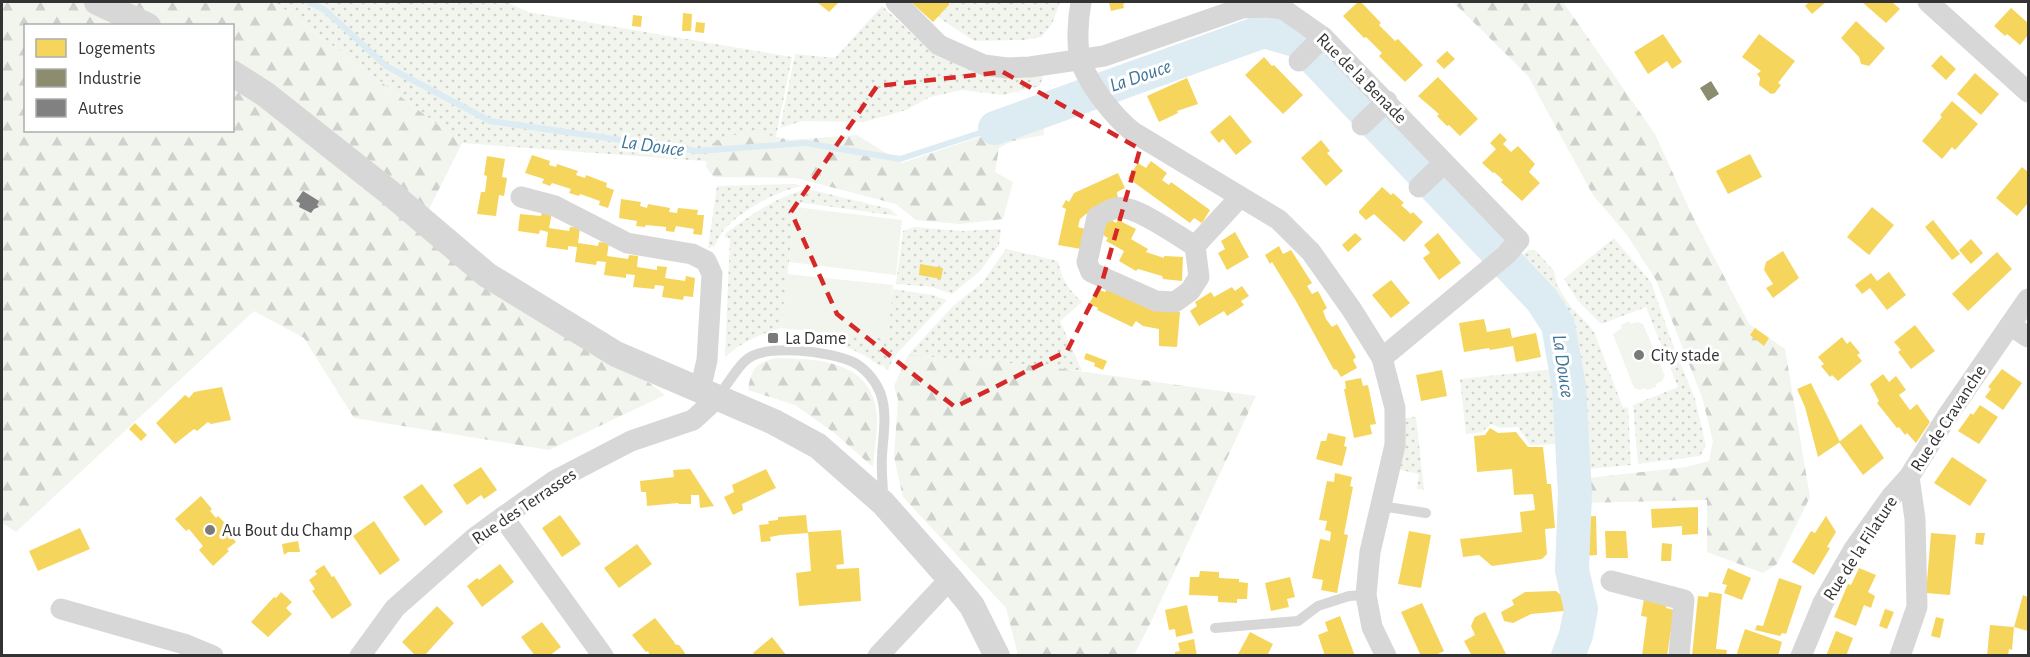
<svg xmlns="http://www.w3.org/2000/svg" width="2030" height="657" viewBox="0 0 2030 657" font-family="'Alegreya Sans',sans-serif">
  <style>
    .grass { fill: url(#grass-dots) }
    .forest { fill: url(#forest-firs); fill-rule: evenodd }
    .pitch { fill: #f1f5ed }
    .homes { fill: #f6d55c }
    .industry { fill: #8c8c6e }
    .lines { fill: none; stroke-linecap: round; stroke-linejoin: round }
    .stream { stroke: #ddebf3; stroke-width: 6 }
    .river { stroke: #ddebf3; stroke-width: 34 }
    .building { fill: #818181 }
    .service { stroke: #d7d7d7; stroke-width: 10 }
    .minor { stroke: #d7d7d7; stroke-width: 21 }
    .tertiary { stroke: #d7d7d7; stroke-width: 26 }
    .marked { fill: none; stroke: #d62828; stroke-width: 4.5; stroke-dasharray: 12 8; stroke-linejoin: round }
    .poi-dot { fill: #7a7a7a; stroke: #fff; stroke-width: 2 }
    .labels { text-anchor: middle; stroke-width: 6; stroke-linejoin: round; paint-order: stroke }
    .street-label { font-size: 18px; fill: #333; stroke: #fff }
    .poi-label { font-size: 18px; fill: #333; stroke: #fff; text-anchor: start }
    .water-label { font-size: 20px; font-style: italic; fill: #3f7597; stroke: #fff }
  </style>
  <defs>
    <pattern id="grass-dots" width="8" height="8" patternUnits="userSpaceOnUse" patternTransform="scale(1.5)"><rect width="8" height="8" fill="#f1f5ed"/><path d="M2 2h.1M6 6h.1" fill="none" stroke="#cfd2cc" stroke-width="1.8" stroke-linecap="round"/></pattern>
    <pattern id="forest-firs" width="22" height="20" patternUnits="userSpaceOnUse" patternTransform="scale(1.5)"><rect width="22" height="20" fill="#f1f5ed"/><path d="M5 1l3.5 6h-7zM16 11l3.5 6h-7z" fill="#cfd2cc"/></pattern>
  </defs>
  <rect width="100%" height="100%" fill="#fff"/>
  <g class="grass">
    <polygon points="275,2 452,2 458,4 460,2 507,2 528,12 792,57 770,166 462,143"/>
    <polygon points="953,2 1060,2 1052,24 1041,37 1024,40 974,41 938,17"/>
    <polygon points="882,6 930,50 1015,78 1043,76 1040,86 1003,95 962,90 930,97 906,110 864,122 802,121 780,128 795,54 835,58"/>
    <path d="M795,184L801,186C775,192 747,208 727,226C722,231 718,239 715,246L708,248L717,186Z"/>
    <path d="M808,189L890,209L898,216L796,202L781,328C758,335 743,341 725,357L730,238L724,237L727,232C753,214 777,196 808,189Z"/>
    <polygon points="915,227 962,231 1001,229 999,245 980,271 952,294 932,287 896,284 903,231"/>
    <polygon points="1614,238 1651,282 1670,337 1695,399 1706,446 1700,456 1638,464 1633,405 1678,387 1646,307 1601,324 1578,301 1564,279"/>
    <path d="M1006,249L1058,261C1062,280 1068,289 1082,302L1060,321L1082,371L1043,366L908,355L953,306L983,282Z"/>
    <polygon points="1528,250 1535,250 1554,271 1557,285 1570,306 1588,324 1595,334 1623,408 1628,407 1631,465 1577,470 1572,388 1561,325 1545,299 1512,264"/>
    <path d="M893,289L933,295L947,300L893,358L888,371L883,365L880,366C863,353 847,346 826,341V332L887,339Z"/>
    <polygon points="1555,369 1558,444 1530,445 1518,427 1500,428 1491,424 1482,432 1466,434 1460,379"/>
    <polygon points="1416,417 1424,490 1417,489 1419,474 1397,469 1405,418"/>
  </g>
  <g class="forest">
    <path d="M2,2H275L462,143L427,213L665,395L549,450L354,418L304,338L254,311L16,532L2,523ZM26,26H232V130H26Z"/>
    <polygon points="1453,2 1563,2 1655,134 1692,215 1749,324 1785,349 1810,497 1777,564 1763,573 1707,552 1707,500 1580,503 1580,479 1686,467 1709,461 1713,441 1702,397 1656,280 1627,235 1593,195 1528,76"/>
    <polygon points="1044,115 1044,135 1012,141 999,148 995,172 1013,182 1003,219 960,224 916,220 896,204 796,178 714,177 706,167 709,145 728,136 755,132 790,140 857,135 902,163"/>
    <polygon points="908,355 1043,366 1256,396 1150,624 1134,655 1018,655 1006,608 903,497 894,457 898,399 894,386"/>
    <path d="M777,358C820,359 873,361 877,416C878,432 874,451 873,467L833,432L795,405L748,390C751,369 756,362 777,358Z"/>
  </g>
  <g class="pitch">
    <polygon points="795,207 902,220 896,275 789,262"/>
    <polygon points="787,274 893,285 888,339 781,328"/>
    <polygon points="1629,321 1631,324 1637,322 1643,324 1665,376 1662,381 1656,384 1656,387 1647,390 1646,388 1640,390 1634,388 1613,334 1622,328 1621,325"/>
  </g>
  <g class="homes">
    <polygon points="817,2 839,2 829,12"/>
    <polygon points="911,2 947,2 950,4 933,22"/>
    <polygon points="1109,2 1128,2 1123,4 1124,8 1111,11"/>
    <polygon points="1358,2 1361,2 1381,23 1379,25 1395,41 1398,39 1423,65 1405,82 1379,56 1382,53 1366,37 1364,38 1343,16"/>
    <polygon points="1809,2 1826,2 1812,14 1805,6"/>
    <polygon points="1862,2 1892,2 1900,9 1886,23"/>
    <polygon points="2011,8 2028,23 2028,35 2020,45 2007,34 2005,36 1994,26"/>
    <polygon points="683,13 692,14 691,31 682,31"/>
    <polygon points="633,15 642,16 641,27 632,26"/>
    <polygon points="1856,21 1885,48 1869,66 1861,64 1859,57 1841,38"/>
    <polygon points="696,22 705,23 704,33 695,32"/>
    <polygon points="1663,34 1682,62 1672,69 1667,61 1648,74 1634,52"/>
    <polygon points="1759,34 1795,61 1778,83 1781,85 1775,93 1771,94 1759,85 1760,78 1757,74 1761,71 1742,57"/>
    <polygon points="1447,51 1455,59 1444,69 1436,61"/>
    <polygon points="1941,55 1956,69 1946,80 1931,66"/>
    <polygon points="1264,57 1272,66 1274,65 1303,95 1283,114 1245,75"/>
    <polygon points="1975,73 1999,94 1981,115 1957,94"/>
    <polygon points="1438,77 1478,119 1460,136 1449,125 1447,126 1437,116 1439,114 1418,96"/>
    <polygon points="1187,78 1198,104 1177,111 1178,113 1159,122 1147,96"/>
    <polygon points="1952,101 1978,124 1955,150 1952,147 1942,159 1922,141 1942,117 1940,115"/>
    <polygon points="1230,115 1252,142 1236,155 1223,139 1219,143 1210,132"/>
    <polygon points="1500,133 1507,140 1503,144 1511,152 1518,146 1535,164 1529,172 1540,183 1522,201 1501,182 1503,180 1494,172 1493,173 1482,163 1496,149 1490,143"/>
    <polygon points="1321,140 1330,151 1327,153 1343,171 1326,186 1301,158"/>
    <polygon points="1750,154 1762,177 1728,194 1716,171"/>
    <polygon points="532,155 550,161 549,165 556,167 557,164 578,171 576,175 585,178 586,175 607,183 606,187 614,190 608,208 599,205 600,201 580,194 579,196 569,193 571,189 552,183 550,186 542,183 544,179 525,173"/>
    <polygon points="487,156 505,159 502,177 507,178 504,196 499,195 496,216 477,214 481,192 485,192 487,176 484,175"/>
    <polygon points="1151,161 1167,173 1162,180 1169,185 1171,182 1210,210 1202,223 1194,218 1190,223 1128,178 1138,163 1146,168"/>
    <polygon points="2022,167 2028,172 2028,203 2017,216 1996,198"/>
    <polygon points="1118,173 1125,188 1117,192 1118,199 1086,214 1080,219 1078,227 1085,229 1081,249 1058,245 1066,209 1062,207 1066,200 1069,202 1074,193"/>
    <polygon points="1382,187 1391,195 1393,193 1404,203 1401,205 1411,214 1413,212 1423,222 1404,242 1374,214 1366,220 1359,213 1359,211"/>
    <polygon points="621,199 641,202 640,206 647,208 648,204 670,208 669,212 677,213 678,208 698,210 697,215 704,215 702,235 693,234 694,229 676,226 674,232 666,231 666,227 646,225 645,227 636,226 637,221 619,218"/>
    <polygon points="1872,207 1894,225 1869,255 1847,237"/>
    <polygon points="542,212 552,213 549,228 569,231 570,227 580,228 578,243 598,246 599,242 609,243 607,256 628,259 629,255 638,256 637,267 657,270 657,266 667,267 665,278 685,281 686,276 695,278 693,297 684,296 683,300 662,297 664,286 655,285 654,289 633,287 635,275 626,274 626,278 604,275 606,262 597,261 596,265 575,262 577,247 568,246 568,250 546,247 548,232 540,230 539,234 518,231 520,214 541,216"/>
    <polygon points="1108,218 1116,223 1118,220 1136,229 1131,239 1148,249 1146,252 1164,258 1164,256 1183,257 1182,281 1163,279 1162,276 1138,269 1136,271 1119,261 1124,251 1106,241 1108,238 1100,233"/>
    <polygon points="1933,220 1960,254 1952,260 1925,227"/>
    <polygon points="1235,232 1249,257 1227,270 1218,253 1225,249 1221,241"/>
    <polygon points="1355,233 1362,239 1348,252 1342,245"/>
    <polygon points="1438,233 1461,263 1439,280 1423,258 1430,253 1424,245"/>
    <polygon points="1971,239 1983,253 1971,264 1959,250"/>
    <polygon points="1279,246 1283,254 1291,250 1312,283 1307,286 1312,294 1318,291 1327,308 1323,311 1326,319 1332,327 1337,324 1356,357 1353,360 1357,368 1341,377 1336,369 1334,370 1296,301 1272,262 1270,264 1265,255"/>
    <polygon points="1783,251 1799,278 1773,298 1766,288 1773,284 1764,270 1766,262"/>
    <polygon points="1997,252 2012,269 1968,311 1952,294"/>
    <polygon points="920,264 943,268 941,279 919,275"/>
    <polygon points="1889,272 1906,295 1887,310 1870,288 1862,294 1855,285 1871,273 1877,281"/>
    <polygon points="1391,280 1410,303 1391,318 1372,295"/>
    <polygon points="1242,286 1249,296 1241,301 1244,305 1227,316 1224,311 1199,326 1190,311 1197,306 1195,302 1211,292 1214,297 1232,287 1235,291"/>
    <polygon points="1097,289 1105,292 1107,289 1152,310 1180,312 1177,347 1159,346 1159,329 1143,326 1136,321 1132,327 1097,310 1098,308 1089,304"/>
    <polygon points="1484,319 1487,332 1510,328 1512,338 1536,333 1541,357 1516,362 1513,346 1490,350 1489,348 1464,352 1459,323"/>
    <polygon points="1915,325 1935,351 1911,369 1898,352 1901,350 1894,342"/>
    <polygon points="1755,328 1769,338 1764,346 1750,335"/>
    <polygon points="1842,337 1847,344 1850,341 1860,353 1857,355 1862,361 1838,381 1832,375 1830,377 1821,366 1824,364 1818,357"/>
    <polygon points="1086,353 1107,361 1103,370 1094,366 1095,363 1084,359"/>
    <polygon points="2002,369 2022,383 2003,410 1985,397 1991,389 1988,387"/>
    <polygon points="1442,370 1447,396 1421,401 1416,375"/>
    <polygon points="1883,374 1889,382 1896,376 1906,390 1899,395 1910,410 1917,404 1930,422 1916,443 1907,433 1905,435 1899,427 1897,428 1877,403 1879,401 1870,384"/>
    <polygon points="1361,378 1363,386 1368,385 1376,424 1370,425 1372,434 1354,438 1344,389 1346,389 1345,381"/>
    <polygon points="1811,383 1840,442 1818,457 1805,407 1797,389"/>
    <polygon points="222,387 231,420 211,424 208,422 197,431 194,429 175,444 156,423 185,395 189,398 194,392"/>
    <polygon points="1980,405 1998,417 1979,444 1958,431 1971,413 1973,415"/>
    <polygon points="135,423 147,435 141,441 129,429"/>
    <polygon points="1861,424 1884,458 1863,475 1839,442"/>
    <polygon points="1490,428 1498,433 1516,432 1528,447 1543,447 1547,484 1551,484 1555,528 1545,529 1547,554 1542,559 1492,566 1479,555 1463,557 1460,539 1522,532 1520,512 1535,510 1533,494 1514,495 1512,469 1477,472 1474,436 1485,435"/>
    <polygon points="1328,433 1346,437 1344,446 1347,447 1342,466 1316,459 1321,441 1326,441"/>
    <polygon points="1952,457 1987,480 1970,506 1934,483"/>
    <polygon points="481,467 497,490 484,499 481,495 467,505 453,485"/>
    <polygon points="690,469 714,506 700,508 699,495 691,495 691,504 679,504 678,503 647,506 646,492 641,492 640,481 674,477 673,470"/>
    <polygon points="766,469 776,488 742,504 743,510 733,515 724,497 734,492 732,485"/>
    <polygon points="1335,473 1352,477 1350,486 1353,487 1344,534 1348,535 1337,593 1321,590 1323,580 1312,578 1320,539 1330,541 1331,532 1325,530 1327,521 1319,520 1327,481 1334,482"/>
    <polygon points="422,484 443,512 425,526 403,497"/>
    <polygon points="201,496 212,509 210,511 216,518 218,516 227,525 224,528 236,542 227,549 229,551 213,566 199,550 203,546 189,529 186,531 175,519"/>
    <polygon points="1698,507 1698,534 1682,535 1682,526 1652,528 1651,509"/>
    <polygon points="560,515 581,544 562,557 542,528"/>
    <polygon points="806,515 808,533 780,535 770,537 771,541 761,542 759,525 769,524 768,521 778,520 778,517"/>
    <polygon points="1596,516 1597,555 1580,556 1577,517"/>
    <polygon points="1826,516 1836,532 1827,547 1830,548 1814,575 1792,562 1811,531 1815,533"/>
    <polygon points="374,521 400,560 380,575 353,536"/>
    <polygon points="80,528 90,549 38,571 29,551"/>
    <polygon points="841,530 844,564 836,565 837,569 859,568 861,601 799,606 796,573 811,571 808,532"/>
    <polygon points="1409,531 1431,535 1421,588 1398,584"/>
    <polygon points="1605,531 1626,531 1628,558 1606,558"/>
    <polygon points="1931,533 1956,535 1950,595 1926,593"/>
    <polygon points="1976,533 1985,533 1983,545 1975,544"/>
    <polygon points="298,541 300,552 288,552 284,555 282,544"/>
    <polygon points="1662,543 1672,544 1671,561 1661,561"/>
    <polygon points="637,544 652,564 619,588 604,568"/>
    <polygon points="500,564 514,582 482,607 467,586 477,578 479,580"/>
    <polygon points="324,565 332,577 334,576 352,605 332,619 312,591 315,589 309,580 317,574 315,571"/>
    <polygon points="1728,568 1751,578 1742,600 1724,593 1727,585 1722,584"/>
    <polygon points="1859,568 1876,575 1868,592 1875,596 1871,608 1864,605 1856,626 1834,617 1848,584 1851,585"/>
    <polygon points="1200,571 1219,572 1219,578 1239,579 1239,582 1248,583 1247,599 1237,599 1237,603 1218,602 1218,596 1189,595 1190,577 1199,577"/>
    <polygon points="1290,577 1295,597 1287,599 1289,607 1271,611 1265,583"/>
    <polygon points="1779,578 1802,586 1786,634 1782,633 1780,636 1755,630 1757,625 1763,626"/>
    <polygon points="1556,591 1563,597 1564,611 1531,614 1513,623 1504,621 1501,612 1514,605 1512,600 1525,592"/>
    <polygon points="281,592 292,602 286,608 292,614 268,637 251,622 274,597 276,598"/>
    <polygon points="1709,592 1722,594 1716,649 1727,650 1726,656 1692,656 1698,596 1708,597"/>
    <polygon points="2023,595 2028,597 2028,631 2014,627"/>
    <polygon points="1644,599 1667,603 1666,608 1674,610 1667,656 1642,656 1647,617 1641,616"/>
    <polygon points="1422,603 1444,651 1434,656 1421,656 1401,612"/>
    <polygon points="1187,605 1193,633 1176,637 1175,629 1169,630 1165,610"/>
    <polygon points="437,606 454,623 424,656 416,656 402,642"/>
    <polygon points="1885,609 1894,612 1887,629 1879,626"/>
    <polygon points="1485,612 1507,656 1472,656 1464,641 1475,635 1471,626 1475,617"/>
    <polygon points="1340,616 1355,656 1325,656 1318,635 1328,631 1325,622"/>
    <polygon points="1936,617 1944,619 1940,638 1931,636"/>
    <polygon points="655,618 675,643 674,644 679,645 685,653 682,656 650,656 648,651 646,652 632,635"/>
    <polygon points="542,622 561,647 549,656 535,656 521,637"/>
    <polygon points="1990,625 2014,627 2012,650 2009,649 2008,656 1987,656"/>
    <polygon points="1745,629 1782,642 1778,656 1739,656 1737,653"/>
    <polygon points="1836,631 1853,638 1846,656 1826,656"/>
    <polygon points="1250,632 1273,644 1267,656 1237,656"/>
    <polygon points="772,637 787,656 755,656 753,653"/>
    <polygon points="1194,639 1197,656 1175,656 1175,652 1180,651 1178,643"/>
  </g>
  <polygon class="industry" points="1711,81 1719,94 1708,101 1700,88"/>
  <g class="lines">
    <polyline class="stream" points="309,2 325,10 386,66 490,121 698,151 805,143 900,159 995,128"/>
    <polyline class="river" points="995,128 1264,31 1298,41 1542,300 1558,325 1569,387 1575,494 1572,570 1581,609 1576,635 1568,656"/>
  </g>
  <polygon class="building" points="303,191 319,201 317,205 319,207 314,209 311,213 299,207 300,203 296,201"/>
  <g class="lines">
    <g class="service">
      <path d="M717,398C725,388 737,368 745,361C764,342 831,352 853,362C865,368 875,380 880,392C888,413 883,435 882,456C881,470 883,484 883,498"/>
      <polyline points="1381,506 1426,513"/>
      <polyline points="1215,628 1298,621 1318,606 1349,596 1366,595"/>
    </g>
    <g class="minor">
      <polyline points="896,2 939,45 984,65 1007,68 1030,67 1104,56 1242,8 1265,7 1283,9 1323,37 1519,240 1506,255 1382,358"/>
      <path d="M1081,2C1078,19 1076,45 1081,62C1089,85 1114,117 1133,132L1279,220L1311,252L1352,310L1382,358L1395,408V445L1370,552L1366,595L1372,627L1386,656"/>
      <polyline points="1928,2 2028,92"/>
      <polyline points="1299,61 1323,37"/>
      <polyline points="1362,125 1387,101"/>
      <polyline points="1419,187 1444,163"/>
      <polyline points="521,197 555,206 627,243 692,254 706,261 712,274 707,360 700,390"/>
      <path d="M1195,246L1199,277L1190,291L1175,302L1156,301L1091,272L1087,262L1097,217C1106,212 1114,206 1124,208C1142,210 1178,236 1195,246L1240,197"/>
      <polyline points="2010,325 2028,337"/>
      <polyline points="503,517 603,656"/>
      <polyline points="1611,581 1684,600 1679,656"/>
      <polyline points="61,609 184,644 213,656"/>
      <polyline points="360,656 395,608 473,539 503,517 554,481 631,441 693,420 717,398"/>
      <polyline points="878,656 950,579"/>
      <polyline points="1801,656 1823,603 1854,549 1891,497 1909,477 1946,418 2028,299"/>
      <polyline points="1900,656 1917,607 1915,519 1909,477"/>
    </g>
    <g class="tertiary">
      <polyline points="97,2 148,26"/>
      <polyline points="232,73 265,94 389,192 487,275 616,354 774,422 818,446 883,503 950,579 972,606 997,656"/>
    </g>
  </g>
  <path class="marked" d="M1003,72L1140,149L1102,282L1067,351L955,407L837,314L791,212L877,86Z"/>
  <g class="poi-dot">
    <rect x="767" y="332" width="12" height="12" rx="3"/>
    <circle cx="1639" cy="355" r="6"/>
    <circle cx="210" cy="530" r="6"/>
  </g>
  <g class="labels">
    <g class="street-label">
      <text transform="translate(1362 78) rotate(45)" y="6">Rue de la Benade</text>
      <text transform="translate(1948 418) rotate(-57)" y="6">Rue de Cravanche</text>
      <text transform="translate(524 506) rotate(-34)" y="6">Rue des Terrasses</text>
      <text transform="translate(1860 548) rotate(-57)" y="6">Rue de la Filature</text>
    </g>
    <g class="poi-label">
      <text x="785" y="344">La Dame</text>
      <text x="1651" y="361">City stade</text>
      <text x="222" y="536">Au Bout du Champ</text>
    </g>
    <g class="water-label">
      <text transform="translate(1140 75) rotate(-19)" y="7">La Douce</text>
      <text transform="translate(653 145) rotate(8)" y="7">La Douce</text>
      <text transform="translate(1564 366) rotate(82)" y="7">La Douce</text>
    </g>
  </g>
  <rect width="2030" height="657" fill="none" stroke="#333333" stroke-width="6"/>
  <rect x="24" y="24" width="210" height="108" fill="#ffffff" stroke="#adadad" stroke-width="1.5"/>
  <rect x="36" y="39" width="30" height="18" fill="#f6d55c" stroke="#adadad" stroke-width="1.5"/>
  <text x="78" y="54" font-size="18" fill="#333333">Logements</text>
  <rect x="36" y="69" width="30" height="18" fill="#8c8c6e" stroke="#adadad" stroke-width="1.5"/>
  <text x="78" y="84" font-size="18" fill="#333333">Industrie</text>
  <rect x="36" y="99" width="30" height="18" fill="#818181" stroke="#adadad" stroke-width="1.5"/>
  <text x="78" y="114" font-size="18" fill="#333333">Autres</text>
</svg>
